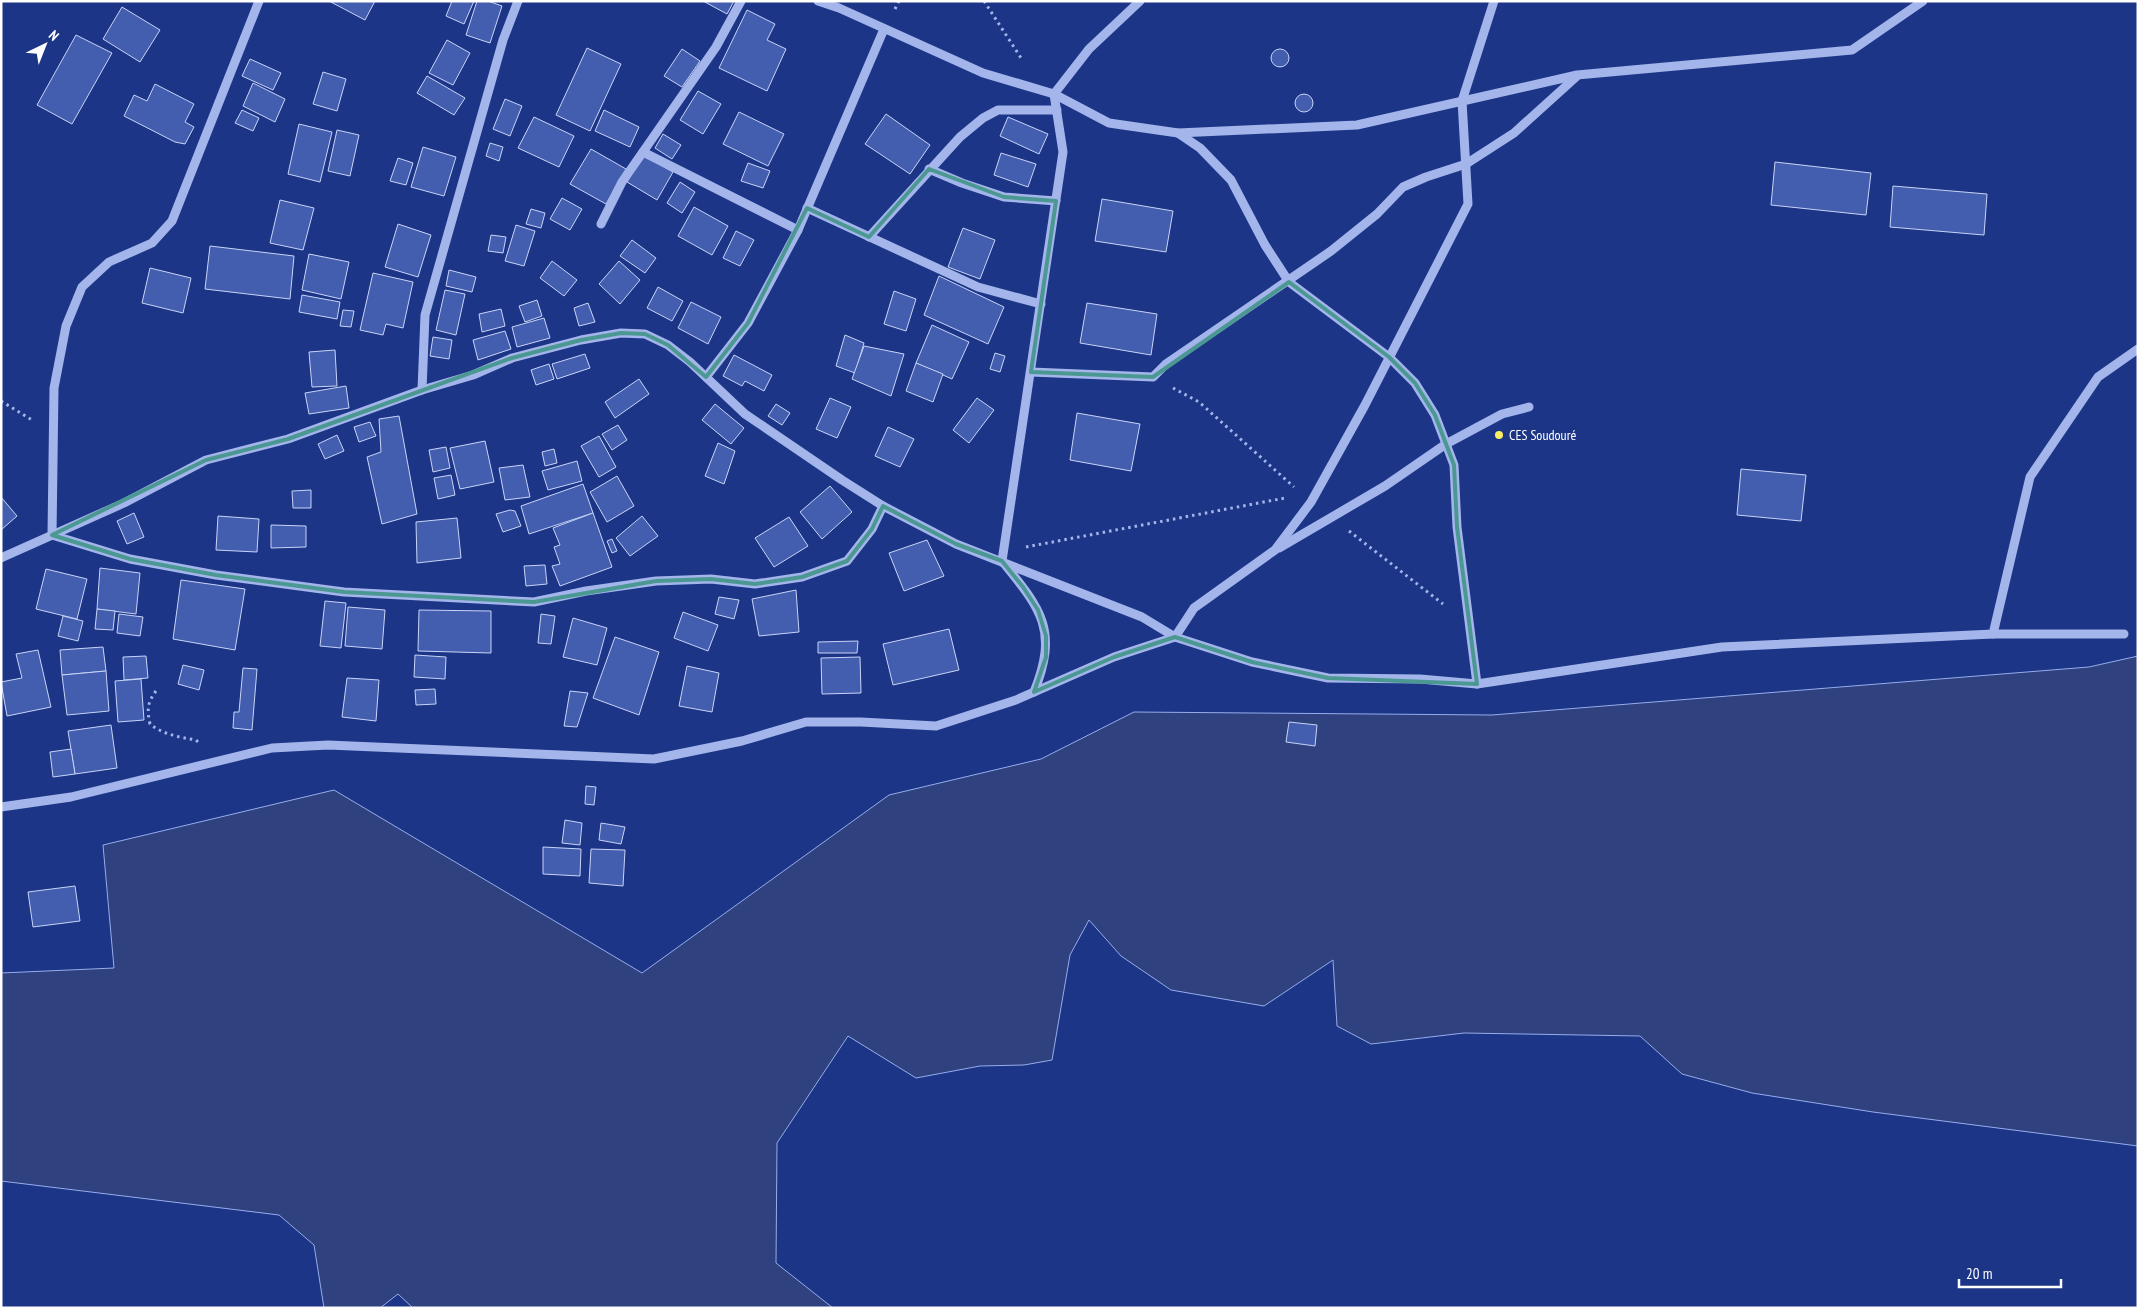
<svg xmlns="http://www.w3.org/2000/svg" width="2139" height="1309" viewBox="0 0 2139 1309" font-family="'PT Sans Narrow',sans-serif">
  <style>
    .water { fill: #2f417e; stroke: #96aded }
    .building { fill: #445eaf; stroke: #c8d4f8 }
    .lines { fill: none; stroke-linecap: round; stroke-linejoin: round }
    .path { stroke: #a3b5eb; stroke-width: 3; stroke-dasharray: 2.5 4; stroke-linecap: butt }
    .minor { stroke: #a3b5eb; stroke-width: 9 }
    .marked { fill: none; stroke: #4b9892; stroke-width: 4; stroke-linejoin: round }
    .poi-dot { fill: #fcee61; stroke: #1c3586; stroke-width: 2 }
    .labels { text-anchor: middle; stroke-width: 4.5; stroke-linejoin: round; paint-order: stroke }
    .poi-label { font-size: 14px; fill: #fff; stroke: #1c3586; text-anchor: start }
  </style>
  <rect width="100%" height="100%" fill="#1c3586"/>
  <polygon class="water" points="2138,656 2138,1146 1873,1112 1752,1093 1682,1074 1640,1036 1464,1033 1371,1044 1337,1026 1333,960 1264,1006 1171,990 1121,956 1089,920 1070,955 1052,1060 1024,1065 980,1066 916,1078 848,1036 777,1143 776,1263 833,1308 413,1308 398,1294 380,1308 324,1308 314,1245 279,1215 1,1181 1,973 114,968 103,845 334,790 642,973 889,795 1041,759 1134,712 1492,715 2089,667"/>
  <g class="building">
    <polygon points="329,1 375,1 365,20"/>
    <polygon points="452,1 474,1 464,24 446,16"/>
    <polygon points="477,1 488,1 502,6 490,43 466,35"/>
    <polygon points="703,1 734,1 727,14"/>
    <polygon points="122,7 160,30 140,62 103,39"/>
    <polygon points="747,10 775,24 767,40 786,49 767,91 719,68"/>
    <polygon points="76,35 112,53 72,124 37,105"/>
    <polygon points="447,40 470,53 453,85 429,73"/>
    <polygon points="587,48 621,64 590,131 556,115"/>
    <polygon points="682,49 700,61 682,87 664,76"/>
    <circle cx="1280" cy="58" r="9"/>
    <polygon points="250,59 281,73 273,90 242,76"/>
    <polygon points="323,72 346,79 337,111 313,104"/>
    <polygon points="427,76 465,98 454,115 417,93"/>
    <polygon points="253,83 285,99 275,122 243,106"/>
    <polygon points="155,84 194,104 185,122 194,127 185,144 175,142 124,116 134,95 147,101"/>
    <polygon points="698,91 721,104 703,134 680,120"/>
    <circle cx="1304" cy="103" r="9"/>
    <polygon points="505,99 522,106 510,136 493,129"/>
    <polygon points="242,110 259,118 253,131 235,123"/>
    <polygon points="604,110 639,127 630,147 595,131"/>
    <polygon points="739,112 784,134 768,166 723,144"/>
    <polygon points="886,114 930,145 910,174 865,144"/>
    <polygon points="534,117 574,136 559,167 518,148"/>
    <polygon points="1008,117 1048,134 1039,154 1000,136"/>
    <polygon points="299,124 332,132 320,182 288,174"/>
    <polygon points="337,130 359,135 350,176 328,171"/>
    <polygon points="663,134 681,145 672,159 655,148"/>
    <polygon points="490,143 503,147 499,161 486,156"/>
    <polygon points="423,147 456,157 444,196 411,187"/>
    <polygon points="591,149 626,169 606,204 570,184"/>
    <polygon points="1001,153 1036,164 1028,187 994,175"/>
    <polygon points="642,155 673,172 657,200 627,182"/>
    <polygon points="398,158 413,163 406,185 390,181"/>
    <polygon points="1775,162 1871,173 1866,215 1771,205"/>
    <polygon points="748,163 770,171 763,188 741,181"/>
    <polygon points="680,182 695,192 682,213 667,203"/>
    <polygon points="1893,186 1987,194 1984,235 1890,227"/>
    <polygon points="562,198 582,209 570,230 550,219"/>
    <polygon points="1102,199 1173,211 1166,252 1095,241"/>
    <polygon points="280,200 314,208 303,250 270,243"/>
    <polygon points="694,207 728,226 712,255 678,236"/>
    <polygon points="531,209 545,213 541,228 526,224"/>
    <polygon points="398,224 431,235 418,277 385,267"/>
    <polygon points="516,225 535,231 524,266 505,261"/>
    <polygon points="963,228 995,240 980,279 948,267"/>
    <polygon points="736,231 754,240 740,266 723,258"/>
    <polygon points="491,235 506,237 503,253 488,251"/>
    <polygon points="632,240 656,258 645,273 620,256"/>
    <polygon points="210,246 294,256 290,299 205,289"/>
    <polygon points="309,254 349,262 341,299 302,290"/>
    <polygon points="552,261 577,280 564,296 540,278"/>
    <polygon points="619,261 640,280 620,304 599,284"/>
    <polygon points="150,268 191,278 183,313 142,303"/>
    <polygon points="449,270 476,277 472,292 446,286"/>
    <polygon points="373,273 413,282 403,328 386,324 383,335 360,330"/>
    <polygon points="939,276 1004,307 988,344 924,315"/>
    <polygon points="658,287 683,301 672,321 647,308"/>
    <polygon points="445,290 465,294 456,335 436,330"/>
    <polygon points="894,291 916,299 906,331 884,324"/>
    <polygon points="302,295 340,302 337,319 299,312"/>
    <polygon points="537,300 542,316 525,322 519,306"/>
    <polygon points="691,302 721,317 708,344 678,328"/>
    <polygon points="588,303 595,322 579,326 574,308"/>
    <polygon points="1087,303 1157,314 1151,355 1080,343"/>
    <polygon points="501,309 505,326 482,332 479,314"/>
    <polygon points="343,310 354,311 351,327 340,326"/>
    <polygon points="544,318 550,338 517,347 512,327"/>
    <polygon points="932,325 969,342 952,379 916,363"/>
    <polygon points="505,331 511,349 478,360 473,340"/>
    <polygon points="845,335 864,343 855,373 836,366"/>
    <polygon points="433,337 452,340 449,359 430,356"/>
    <polygon points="864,346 904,354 891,396 852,379"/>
    <polygon points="335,350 337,386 312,387 309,352"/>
    <polygon points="995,353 1005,356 1000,372 990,369"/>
    <polygon points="585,354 590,368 557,379 552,364"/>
    <polygon points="734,355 772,375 764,391 745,381 742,386 723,376"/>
    <polygon points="916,363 943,374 933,402 906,391"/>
    <polygon points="549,364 554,379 536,385 531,370"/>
    <polygon points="639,379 649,394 615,418 605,402"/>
    <polygon points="346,386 349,408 309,414 305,393"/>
    <polygon points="830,398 851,407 837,438 816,429"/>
    <polygon points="977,398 994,410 969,443 953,430"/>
    <polygon points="715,404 744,428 731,444 702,420"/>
    <polygon points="776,404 790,413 782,425 768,416"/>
    <polygon points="1077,413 1140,424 1131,471 1070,460"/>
    <polygon points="399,416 417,514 382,524 367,457 381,452 379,419"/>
    <polygon points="370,422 376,436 359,442 354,427"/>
    <polygon points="618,425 627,440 612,450 602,434"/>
    <polygon points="888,427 914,439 900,467 875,456"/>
    <polygon points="337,435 344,451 325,459 318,444"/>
    <polygon points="599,436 616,467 599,477 581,446"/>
    <polygon points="485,441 494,482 460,489 450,448"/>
    <polygon points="718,443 735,451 724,484 705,476"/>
    <polygon points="446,447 450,468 433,472 429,450"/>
    <polygon points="554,449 557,463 545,466 542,452"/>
    <polygon points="577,461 582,481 548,490 542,471"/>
    <polygon points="523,465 530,497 505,500 499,468"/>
    <polygon points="1741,469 1806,475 1801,521 1737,515"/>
    <polygon points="451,475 455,495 438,499 434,478"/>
    <polygon points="617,476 634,506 607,522 590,492"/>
    <polygon points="583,484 593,513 529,534 521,506"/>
    <polygon points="830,486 852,512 822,539 800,512"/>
    <polygon points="311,490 311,508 293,508 292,491"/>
    <polygon points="1,497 17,516 1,530"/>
    <polygon points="510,510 515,511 521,526 503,532 496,514"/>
    <polygon points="134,513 144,537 127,544 117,521"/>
    <polygon points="593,513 612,567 560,586 552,566 560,564 554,547 560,545 553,528"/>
    <polygon points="218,516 259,519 257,552 216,550"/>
    <polygon points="642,516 658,536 630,556 616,538"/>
    <polygon points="789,517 808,546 774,567 755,538"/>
    <polygon points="457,518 461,558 417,563 416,522"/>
    <polygon points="271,525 306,526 306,547 271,548"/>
    <polygon points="612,539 617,551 612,553 607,541"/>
    <polygon points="927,540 944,576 904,591 889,553"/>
    <polygon points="545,565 547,584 526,586 524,566"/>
    <polygon points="100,568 140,573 136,614 97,609"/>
    <polygon points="46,569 87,579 77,619 36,609"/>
    <polygon points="181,580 245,589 235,650 173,639"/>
    <polygon points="796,590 799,632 759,636 752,599"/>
    <polygon points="719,597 739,600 734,619 715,614"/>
    <polygon points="325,601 346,603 341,648 320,646"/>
    <polygon points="348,607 385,610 382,649 345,646"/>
    <polygon points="97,609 115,611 113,630 95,629"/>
    <polygon points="419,610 491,611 491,653 418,651"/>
    <polygon points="683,612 718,625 708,651 674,638"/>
    <polygon points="119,614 143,617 140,636 117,633"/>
    <polygon points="541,614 555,616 551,644 538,643"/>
    <polygon points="63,616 83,621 78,641 58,636"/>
    <polygon points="573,618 607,628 597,665 563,657"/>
    <polygon points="949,629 959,670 893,685 883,644"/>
    <polygon points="615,637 659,652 639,715 593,698"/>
    <polygon points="858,641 857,653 818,653 818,642"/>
    <polygon points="103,647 106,671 62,675 60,650"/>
    <polygon points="38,650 51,707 7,716 1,682 22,678 16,654"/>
    <polygon points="415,655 446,657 445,679 414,677"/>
    <polygon points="146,656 148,678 124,680 123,657"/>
    <polygon points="860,657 861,693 822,694 821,658"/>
    <polygon points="183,665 204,670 199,690 178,684"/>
    <polygon points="687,666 719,673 712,712 679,706"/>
    <polygon points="243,668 257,669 252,730 233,728 234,712 239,712"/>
    <polygon points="106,671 109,711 67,715 62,675"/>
    <polygon points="347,678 379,680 376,721 342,717"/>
    <polygon points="141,679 144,720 118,722 115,681"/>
    <polygon points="435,689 436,704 416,705 415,690"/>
    <polygon points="570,691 588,693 577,727 564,726"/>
    <polygon points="1289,722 1317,725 1315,746 1286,742"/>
    <polygon points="111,725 117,768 75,774 68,731"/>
    <polygon points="71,749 75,774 53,777 50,752"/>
    <polygon points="586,786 596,787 594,805 585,804"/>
    <polygon points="565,820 582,823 580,845 562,843"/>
    <polygon points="601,823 625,827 621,844 599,840"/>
    <polygon points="543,847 581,849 580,876 543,874"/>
    <polygon points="591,849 625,850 623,886 589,883"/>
    <polygon points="75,886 80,921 33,927 28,892"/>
  </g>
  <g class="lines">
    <g class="path">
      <polyline points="984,1 1023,61"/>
      <polyline points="895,9 899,1"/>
      <polyline points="1173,388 1199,402 1294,487"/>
      <polyline points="1,401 32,420"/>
      <polyline points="1349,531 1443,604"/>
      <polyline points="1026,547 1285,498"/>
      <path d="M156,691C147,703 147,710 150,724C164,735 179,737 196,740L199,743"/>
    </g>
    <g class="minor">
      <polyline points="259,1 172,221 152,243 109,262 82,287 66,326 54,388 52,535 130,559 216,575 344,592 534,602 586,591 656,581 711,579 755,584 802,577 847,561 872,529 883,506"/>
      <polyline points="818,1 839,8 983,73 1054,94 1109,123 1178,133 1357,125 1577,75 1852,50 1923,1"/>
      <polyline points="1178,133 1200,148 1231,180 1265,245 1289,282 1389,357 1415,383 1435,415 1454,465 1457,527 1477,684"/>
      <polyline points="643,152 798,230"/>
      <polyline points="929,169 962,183 1004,197 1056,201"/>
      <polyline points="807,208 978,287 1041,304"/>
      <polyline points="601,224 622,182 716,47 741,1"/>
      <polyline points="869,237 960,137 983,118 998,110 1057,110"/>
      <polyline points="1031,372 1153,377 1166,364 1331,251 1377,214 1403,187 1426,177 1466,164 1514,133 1576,77"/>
      <polyline points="706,377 748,323 798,230 884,29"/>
      <polyline points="422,390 425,315 503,40 518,1"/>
      <polyline points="1279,548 1385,486 1446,444 1502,414 1529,407"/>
      <polyline points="1,558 124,503 206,460 288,439 422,390 473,375 512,358 581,340 621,333 645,334 668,345 690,362 745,414 842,480 883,506 956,544 1142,617 1175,637 1194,608 1275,550 1311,502 1365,405 1468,204 1462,101 1494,1"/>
      <polyline points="1993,634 2030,477 2098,377 2138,349"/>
      <path d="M1034,692C1059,630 1041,609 1002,561L1063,152L1054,94L1089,49L1140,1"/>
      <polyline points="1,807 71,797 272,748 328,745 654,759 742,741 806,722 861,722 936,726 1016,700 1114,657 1175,637 1252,662 1328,678 1420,679 1477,684 1722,647 1993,634 2124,634"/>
    </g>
  </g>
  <path class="marked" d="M929,169L1004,197L1056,201L1031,372L1153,377L1289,282L1389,357L1415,383L1435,415L1454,465L1457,527L1477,684L1328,678L1252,662L1175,637L1114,657L1034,692L1046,657V636L1038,610L1023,587L1002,561L956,544L883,506L872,529L847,561L802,577L755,584L711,579L656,581L534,602L344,592L216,575L130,559L52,535L206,460L288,439L512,358L581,340L621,333L645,334L668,345L706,377L748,323L807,208L869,237Z"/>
  <circle class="poi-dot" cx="1499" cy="435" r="5"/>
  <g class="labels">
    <g class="poi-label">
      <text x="1509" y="440">CES Soudouré</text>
    </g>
  </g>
  <rect width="2139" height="1309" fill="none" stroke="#ffffff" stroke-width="5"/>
  <g transform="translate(45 45) rotate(43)" stroke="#1c3586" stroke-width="4" paint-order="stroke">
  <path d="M0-4L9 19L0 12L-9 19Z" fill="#ffffff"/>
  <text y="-8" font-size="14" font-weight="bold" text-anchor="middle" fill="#ffffff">N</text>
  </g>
  <path d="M1959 1279v8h102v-8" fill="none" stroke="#ffffff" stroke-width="2.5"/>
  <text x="1966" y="1279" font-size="15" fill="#ffffff" stroke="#1c3586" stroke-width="4" paint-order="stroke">20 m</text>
</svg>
